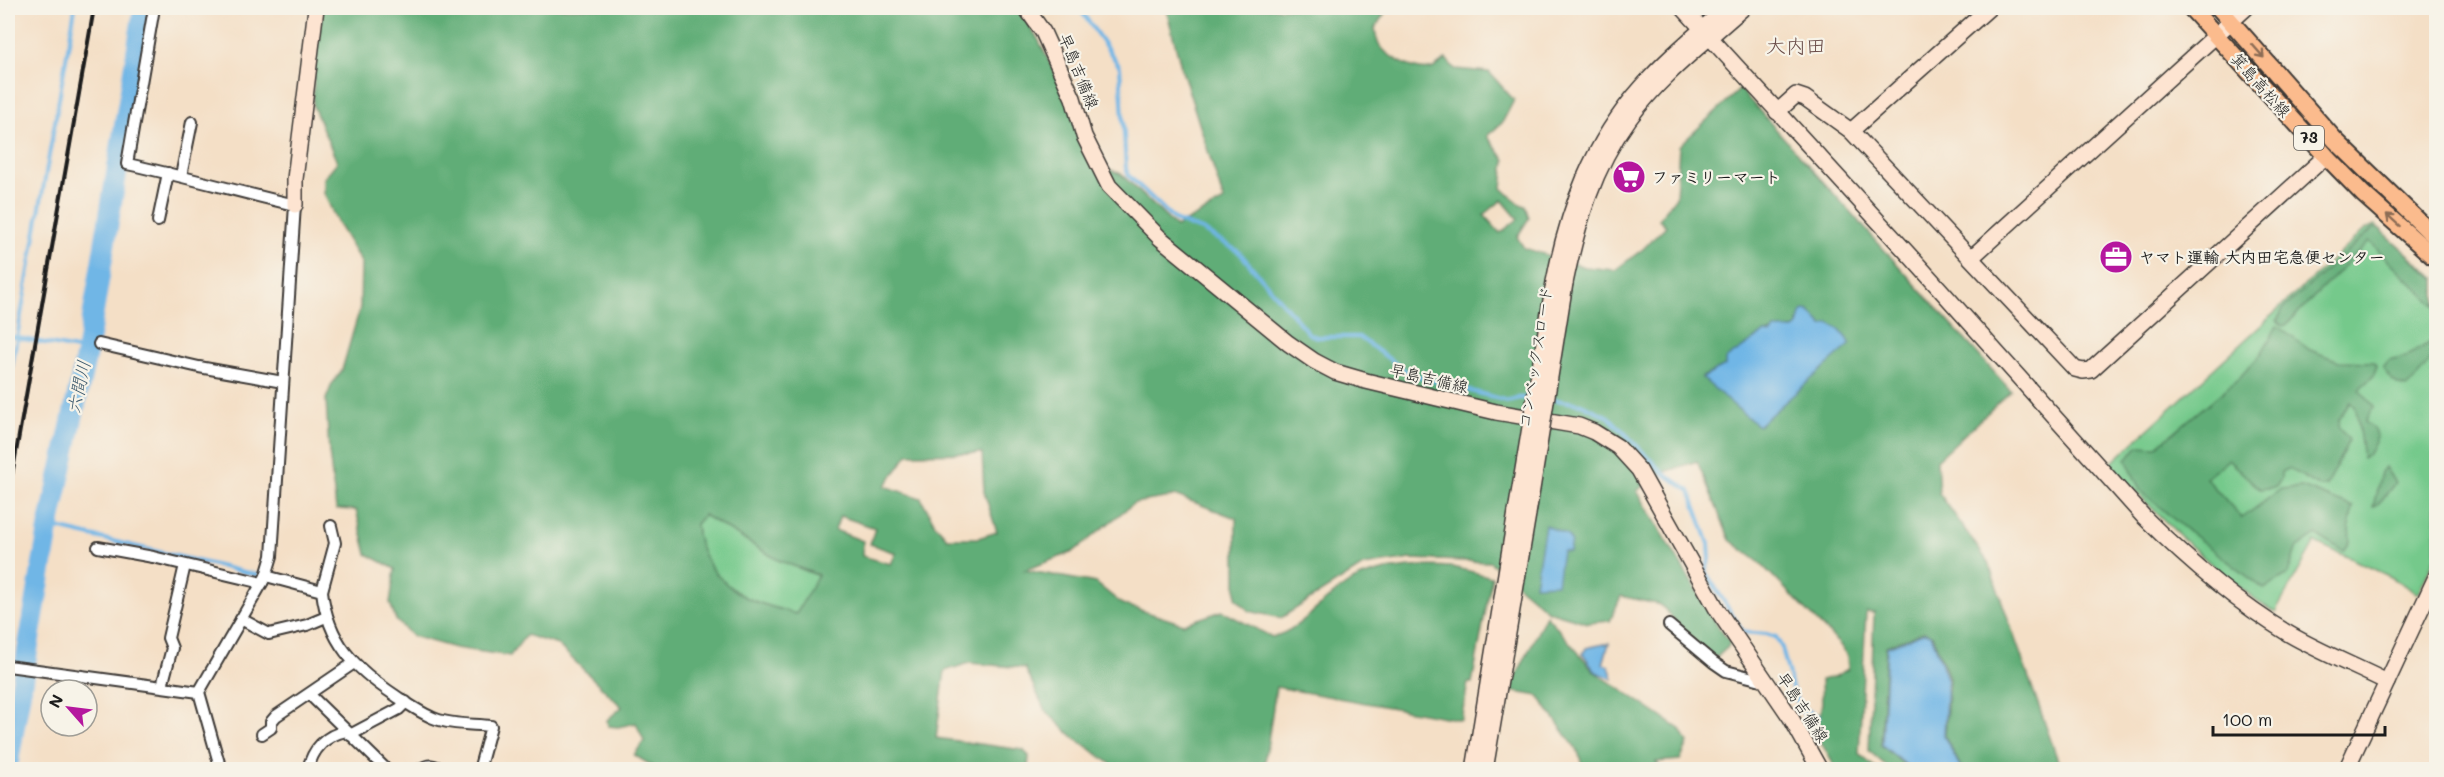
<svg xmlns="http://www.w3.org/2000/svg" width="2444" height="777" viewBox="0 0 2444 777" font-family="Mali,'Klee One',sans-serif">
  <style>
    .green { fill: #75c98b; stroke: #487254; stroke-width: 1.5 }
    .forest { fill: #60ad77; stroke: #3e644a; stroke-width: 1.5; fill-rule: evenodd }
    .water { fill: #6fb6e6; stroke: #466981; stroke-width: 1.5 }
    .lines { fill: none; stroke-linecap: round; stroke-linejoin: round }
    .stream { stroke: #6fb6e6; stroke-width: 4 }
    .river { stroke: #6fb6e6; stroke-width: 21 }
    .street-casing { stroke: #3c3936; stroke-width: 14 }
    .secondary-casing { stroke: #3c3936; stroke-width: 18 }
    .primary-casing { stroke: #3c3936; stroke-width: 20 }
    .street { stroke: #fff; stroke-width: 10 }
    .secondary { stroke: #fde4d1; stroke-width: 15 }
    .primary { stroke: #fbbb8d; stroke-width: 16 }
    .rail { stroke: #1c1c1c; stroke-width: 4 }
    .secondary-bridge-casing { stroke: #3c3936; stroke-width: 18; stroke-linecap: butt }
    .secondary-bridge { stroke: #fde4d1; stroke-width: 15 }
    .oneway { stroke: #8c6c54 }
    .labels { text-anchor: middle; stroke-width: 4.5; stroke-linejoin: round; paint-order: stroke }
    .shield { fill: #f7f3e8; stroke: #5e5c59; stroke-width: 1.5 }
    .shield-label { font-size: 15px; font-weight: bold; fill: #1c1c1c }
    .street-label { font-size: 16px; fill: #1c1c1c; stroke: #f7f3e8 }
    .poi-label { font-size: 16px; font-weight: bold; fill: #1c1c1c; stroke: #f7f3e8; text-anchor: start }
    .water-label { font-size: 18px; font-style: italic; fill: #3d5a6d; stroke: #f7f3e8 }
    .quarter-label { font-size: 20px; fill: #6b4e4a; stroke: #f7f3e8 }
  </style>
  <rect width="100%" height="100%" fill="#f7f3e8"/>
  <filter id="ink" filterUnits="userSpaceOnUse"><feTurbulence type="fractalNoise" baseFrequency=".0167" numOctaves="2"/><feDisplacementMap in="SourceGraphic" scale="12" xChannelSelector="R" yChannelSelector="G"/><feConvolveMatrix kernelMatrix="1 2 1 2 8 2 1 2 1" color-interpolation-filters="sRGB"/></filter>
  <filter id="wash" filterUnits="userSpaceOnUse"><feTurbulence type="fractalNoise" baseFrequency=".008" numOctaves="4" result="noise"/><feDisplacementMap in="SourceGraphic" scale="24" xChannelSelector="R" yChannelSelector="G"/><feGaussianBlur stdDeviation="1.35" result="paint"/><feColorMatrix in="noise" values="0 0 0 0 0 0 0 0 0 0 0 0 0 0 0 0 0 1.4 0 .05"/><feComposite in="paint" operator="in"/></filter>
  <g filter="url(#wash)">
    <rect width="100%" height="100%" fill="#f4dfc6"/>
    <g class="green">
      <path d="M2375,225L2436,278V555L2418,594L2391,577L2315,542L2275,613C2210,569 2163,521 2110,464L2366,229Z"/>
      <path d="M704,515L778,560L819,576L796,614C780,609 762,605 747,598C719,584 697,555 696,524Z"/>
    </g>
    <g class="forest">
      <path d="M322,8H1018L1038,39L1068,99L1091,162L1121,174L1176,227L1224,201L1181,67L1166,8H1388L1375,28C1376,33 1376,38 1378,42C1385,57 1415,72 1430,69C1436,68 1441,62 1446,59L1455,69L1489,72L1514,100L1502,123L1487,136L1505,160L1502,188L1518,203L1525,206L1529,218L1517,237L1524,248L1585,267L1615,270L1643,249L1666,226L1659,219L1676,197L1679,146L1740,89L2011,391L1937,460L1939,493L1988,562L2061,769H1962L1945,736L1949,678L1932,634L1925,631L1886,646L1881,745L1909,769H1890L1869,751L1874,613L1866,612L1859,754L1877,769H1836L1817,735L1822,702L1821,680L1836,676L1848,669L1847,656L1841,646L1760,563L1730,540L1697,461L1659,474L1637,491L1719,628L1730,642L1728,647L1717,657L1712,656L1687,635L1661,605L1621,596L1610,621L1588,623L1548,611L1490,562L1411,559L1363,566L1281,618L1249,611L1236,598V518L1177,496L1134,503L1073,552L1025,570L1096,583L1122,604L1183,624L1222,611L1272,637C1300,630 1319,603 1343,587C1370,567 1419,565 1451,567C1465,569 1479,574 1492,577L1472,683H1468L1461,720L1276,687L1264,769H1118L1072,736L1052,717L1044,708L1025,668L969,663L945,671L936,738L1023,750L1029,756L1028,769H657L634,755L644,741L636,723L618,727L608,726L607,720L622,707L558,645L526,635L510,656L455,648L412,636L396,620L390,603L395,569L367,554L356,510L336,509L329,452L326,399L332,384L342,370L360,308L361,262L338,224L324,193V178L337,162L313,106L314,68ZM1502,200L1518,219L1500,233L1484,215ZM1809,311L1823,326L1807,381L1758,426L1702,377L1726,366V360L1764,333C1776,335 1781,327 1794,329L1798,326V322ZM982,453L984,492L997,532L978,538H947L935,524L921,498L885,486L908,454ZM704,515L778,560L818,575L796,614C780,609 762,605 747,598C719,584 697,555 696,524ZM840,516L875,528L870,544L896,553L891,564L862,556L863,541L835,530Z"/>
      <polygon points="2373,228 2379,228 2436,280 2436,307 2369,241 2286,325 2282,326 2277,320 2284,308"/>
      <path d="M2277,326L2310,350L2339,361L2373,362L2376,365C2375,383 2365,379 2359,390L2374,406L2365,422L2373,428L2377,438L2369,454L2363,458L2356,409L2350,402L2339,420L2338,426L2349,440L2326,486L2320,487L2289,468L2281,472V479L2276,487L2260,489L2228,460L2206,478L2242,518L2281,489L2302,487L2353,507L2349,527L2350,542L2344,551L2316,535L2296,549L2288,574L2264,589L2183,527L2140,490L2126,459L2139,446L2156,447L2239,378L2261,354Z"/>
      <path d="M2436,339C2437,357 2420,376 2406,387C2394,385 2389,377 2383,368L2389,361L2405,357Z"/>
      <polygon points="2385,467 2395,483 2377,506 2373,507 2381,472"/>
      <polygon points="1546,615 1595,672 1681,730 1688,743 1680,760 1656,762 1662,769 1583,769 1578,751 1538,696 1509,691"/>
    </g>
    <g class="water">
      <polygon points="1804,310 1809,311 1823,326 1829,323 1838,328 1851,344 1758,426 1702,378 1725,366 1725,360 1764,333 1771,334 1774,329 1794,329 1798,326 1801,314"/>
      <polygon points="1545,525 1567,535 1571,541 1569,552 1562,551 1557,584 1535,585"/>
      <polygon points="1925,632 1931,634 1947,678 1944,736 1961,769 1911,769 1882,745 1887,647"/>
      <polygon points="1609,643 1603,664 1609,666 1613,679 1596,672 1583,654 1586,648"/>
    </g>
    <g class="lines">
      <g class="stream">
        <polyline points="1079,8 1120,67 1126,169 1129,176 1176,221 1202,230 1239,252 1309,334 1317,337 1359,337 1410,374 1507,401 1519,398 1530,398"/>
        <polyline points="8,336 87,351"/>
        <polyline points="8,389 75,8"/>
        <polyline points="1550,399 1581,404 1609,417 1663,473 1690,491 1709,544 1710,559 1705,571 1743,632 1766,634 1776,637 1782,648 1793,692 1813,733"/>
        <polyline points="49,526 257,575"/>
        <polyline points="1804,709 1819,717"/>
        <polyline points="8,717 14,718"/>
      </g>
      <polyline class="river" points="8,764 49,526 87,351 144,8"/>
    </g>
  </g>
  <g filter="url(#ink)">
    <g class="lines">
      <g class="street-casing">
        <g id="street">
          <path d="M154,8L127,164C183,176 239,192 295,205L272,556L266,576L199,692L221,770"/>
          <polyline points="181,176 192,122"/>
          <polyline points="158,221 168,173"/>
          <polyline points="99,344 199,367 283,382"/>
          <polyline points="98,547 153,557 262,583"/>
          <path d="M266,576L322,591C328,642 354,668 396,696C408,704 422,714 436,719C452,725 474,724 491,726L479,770"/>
          <polyline points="322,591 335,543 331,526"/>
          <polyline points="241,619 269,634 307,625 326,617"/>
          <polyline points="1669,625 1713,662 1726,671 1765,681"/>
          <polyline points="8,666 199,692"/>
          <polyline points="162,686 172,648 168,638 185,565"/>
          <polyline points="310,695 387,770"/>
          <polyline points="262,734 271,728 271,722 276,716 354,663"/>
          <polyline points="350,735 399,709 406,702"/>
          <path d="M308,770C312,749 326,735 346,731"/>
          <path d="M419,770C429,763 434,765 444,770"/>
        </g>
      </g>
      <g class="secondary-casing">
        <g id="secondary">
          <polyline points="1026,8 1043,32 1073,98 1084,136 1109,186 1160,238 1288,343 1314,361 1335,372 1366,381 1496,412 1579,426 1594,432 1618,447 1639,470 1718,611 1791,718 1820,770"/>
          <path d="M1683,8L1912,258L2143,516C2188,561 2234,601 2289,634C2320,652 2355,666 2387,682"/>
          <polyline points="1777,112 1796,95 1805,98 1851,131 2075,369 2083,371 2091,370 2326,156"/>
          <polyline points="1851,131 1989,8"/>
          <polyline points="295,205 295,179 316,8"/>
          <polyline points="1971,258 2246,8"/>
          <path d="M1554,282C1568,209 1592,143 1642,87C1667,58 1698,33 1726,8"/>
          <path d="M1565,283C1577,225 1593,168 1629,119C1660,76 1704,43 1743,8"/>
          <polyline points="1474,770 1516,512"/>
          <polyline points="1485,770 1528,514"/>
          <polyline points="2346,770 2436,577"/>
        </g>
      </g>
      <g class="primary-casing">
        <g id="primary">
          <polyline points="2191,8 2326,156 2363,194 2436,259"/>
          <polyline points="2219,8 2335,140 2436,238"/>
        </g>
      </g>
      <use href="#street" class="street"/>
      <use href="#secondary" class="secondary"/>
      <use href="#primary" class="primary"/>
      <polyline class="rail" points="8,498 94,8"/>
      <g class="secondary-bridge-casing">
        <g id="secondary-bridge">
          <polyline points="1516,512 1554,282"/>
          <polyline points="1528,514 1565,283"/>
        </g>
      </g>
      <use href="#secondary-bridge" class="secondary-bridge"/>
    </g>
    <defs><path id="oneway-shaft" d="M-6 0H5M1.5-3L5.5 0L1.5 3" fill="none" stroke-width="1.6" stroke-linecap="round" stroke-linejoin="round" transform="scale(1.5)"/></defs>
    <g class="oneway">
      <use href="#oneway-shaft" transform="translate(2258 51) rotate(49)"/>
      <use href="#oneway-shaft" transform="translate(2393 220) rotate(-138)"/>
    </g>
  </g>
  <defs>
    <g id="supermarket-disc" transform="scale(1.725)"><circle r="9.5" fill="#b5179e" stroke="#f7f3e8"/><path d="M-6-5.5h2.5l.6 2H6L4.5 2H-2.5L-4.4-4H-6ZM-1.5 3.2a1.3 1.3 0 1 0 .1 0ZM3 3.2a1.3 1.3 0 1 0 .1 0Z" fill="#fff"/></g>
    <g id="office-disc" transform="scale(1.725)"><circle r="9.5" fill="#b5179e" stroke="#f7f3e8"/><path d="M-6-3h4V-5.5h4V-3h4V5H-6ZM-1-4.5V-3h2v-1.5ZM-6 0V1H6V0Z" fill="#fff"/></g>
  </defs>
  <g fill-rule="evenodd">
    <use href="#supermarket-disc" x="1629" y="177"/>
    <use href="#office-disc" x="2116" y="257"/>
  </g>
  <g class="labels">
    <rect class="shield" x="2294" y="126" width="30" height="24" rx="4.5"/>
    <g class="shield-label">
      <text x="2309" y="143">73</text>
    </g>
    <g class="street-label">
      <text transform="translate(1079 71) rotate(68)" y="6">早島吉備線</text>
      <text transform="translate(2261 85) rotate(48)" y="6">箕島高松線</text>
      <text transform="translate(1535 357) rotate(-81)" y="6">コンベックスロード</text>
      <text transform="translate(1429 378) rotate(13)" y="6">早島吉備線</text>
      <text transform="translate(1803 707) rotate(57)" y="6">早島吉備線</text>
    </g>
    <g class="poi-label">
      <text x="1652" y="183">ファミリーマート</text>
      <text x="2139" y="263">ヤマト運輸 大内田宅急便センター</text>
    </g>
    <g class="water-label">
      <text transform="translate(79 387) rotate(-78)" y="6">六間川</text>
    </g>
    <g class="quarter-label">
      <text x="1796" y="53">大内田</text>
    </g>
  </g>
  <rect width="2444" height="777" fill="none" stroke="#f7f3e8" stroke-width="30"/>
  <g transform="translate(69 708) rotate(298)"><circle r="28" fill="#f7f3e8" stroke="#9f9d96" stroke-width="1.5"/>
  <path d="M0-4.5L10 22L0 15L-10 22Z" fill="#b5179e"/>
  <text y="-9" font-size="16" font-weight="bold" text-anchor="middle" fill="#1c1c1c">N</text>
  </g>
  <path d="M2213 726v9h172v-9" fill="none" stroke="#1c1c1c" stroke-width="3"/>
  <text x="2222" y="726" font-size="18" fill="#1c1c1c" stroke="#f7f3e8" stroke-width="4.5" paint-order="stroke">100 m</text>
</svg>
